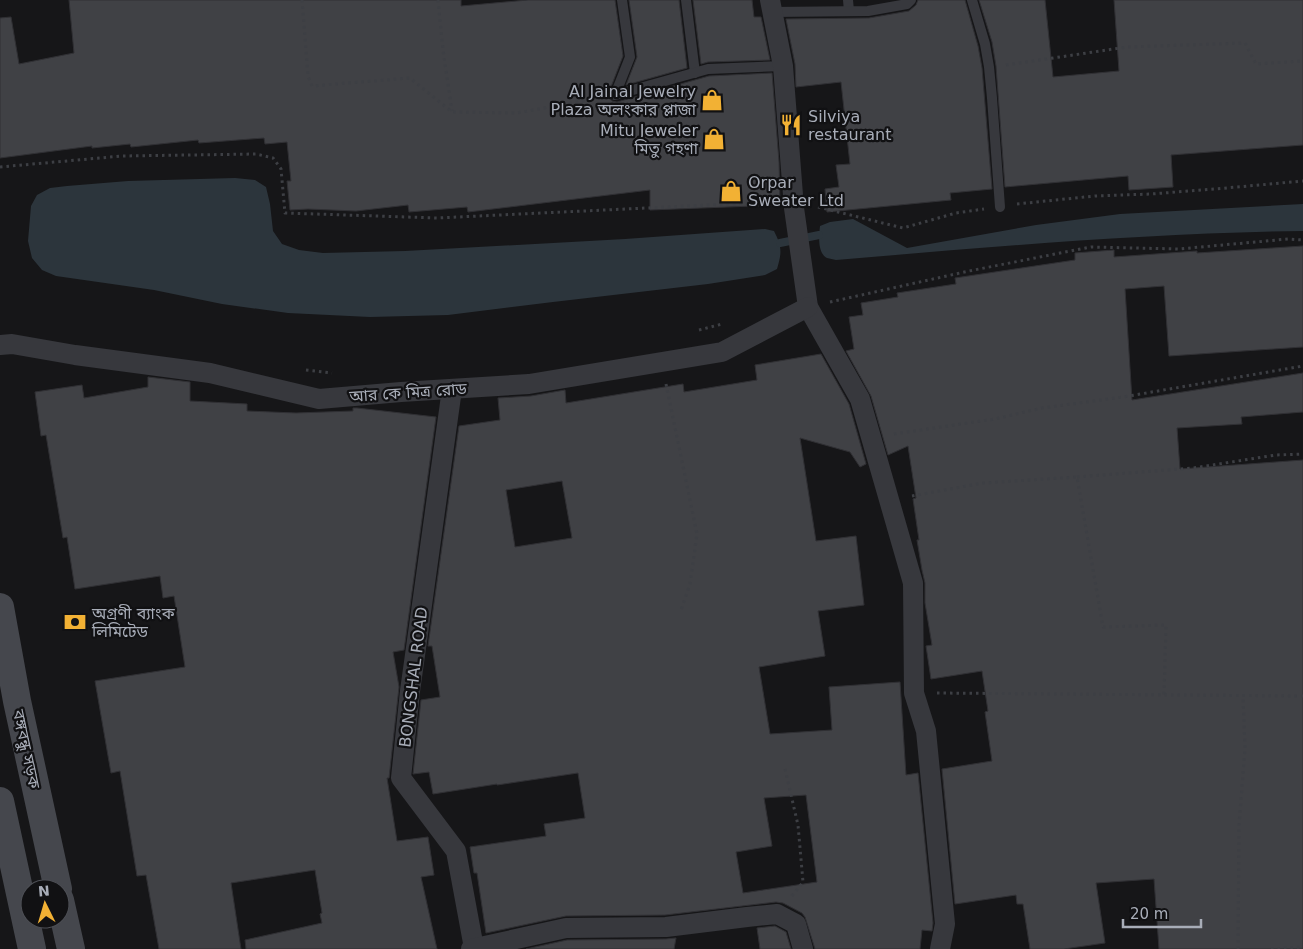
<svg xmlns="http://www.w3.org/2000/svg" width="1303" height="949" viewBox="0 0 1303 949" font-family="'DejaVu Sans','Noto Sans Bengali',sans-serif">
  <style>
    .water { fill: #2c353c }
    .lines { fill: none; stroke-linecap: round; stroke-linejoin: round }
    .stream { stroke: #2c353c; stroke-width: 8 }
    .building { fill: #404145; stroke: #303034; fill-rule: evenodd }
    .path { stroke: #3d3f44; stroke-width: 3; stroke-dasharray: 2.5 4; stroke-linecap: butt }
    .service { stroke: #37383d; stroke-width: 10 }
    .minor { stroke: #37383d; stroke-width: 20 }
    .secondary { stroke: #45474d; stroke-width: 28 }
    .labels { text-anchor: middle; stroke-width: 4.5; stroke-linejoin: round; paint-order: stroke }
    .poi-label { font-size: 16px; fill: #a8adb8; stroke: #111113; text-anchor: start }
    .street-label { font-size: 16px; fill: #a8adb8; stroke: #111113 }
  </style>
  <rect width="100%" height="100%" fill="#161618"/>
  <g class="water">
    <path d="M235,178L255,180L266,187L270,204L273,231L282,244L299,250L323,253L405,251L625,239L765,229L774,231C782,247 782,252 777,269L765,275L708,284L553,302L448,315L370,317L288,313L222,304L154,290L56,276L42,270L32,258L28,241L31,206L37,195L50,188L67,186L128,181Z"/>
    <path d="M1303,204V231C1147,233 991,247 836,260C833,259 830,259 827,258C817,253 819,235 820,226L830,222L853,219L907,248L1036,225L1120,214Z"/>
  </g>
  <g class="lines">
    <polyline class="stream" points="780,243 819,235"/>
  </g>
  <g class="building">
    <polygon points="69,0 461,0 461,6 528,0 615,0 623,56 609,92 609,97 612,101 617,102 709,76 772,73 779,162 780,205 650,210 650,190 468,212 467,207 409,212 408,205 356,211 308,209 290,210 287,181 291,181 287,142 265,144 264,138 199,143 198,140 131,147 130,144 92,148 92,146 0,158 0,18 11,17 19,64 74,53"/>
    <polygon points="629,0 679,0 687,68 626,85 637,57"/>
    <polygon points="693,0 752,0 754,17 761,17 770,60 708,62 701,64"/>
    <polygon points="918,0 965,0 978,46 982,68 992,189 950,193 951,200 827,212 825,189 839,187 836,165 850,164 841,82 796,87 795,64 786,19 869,18 909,11 916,5"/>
    <polygon points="979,0 1045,0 1053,77 1119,71 1114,0 1303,0 1303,145 1171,155 1173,187 1129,190 1128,176 1005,187 996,66 992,42"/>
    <polygon points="1303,246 1303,347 1169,356 1164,286 1125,289 1132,400 1303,373 1303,412 1241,417 1242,424 1177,428 1180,469 1303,460 1303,949 1159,949 1154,879 1096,883 1105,943 1064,949 1030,949 1023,904 1017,904 1016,895 955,904 942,769 992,761 985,712 988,711 982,671 931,679 926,646 932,645 925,603 925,583 922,570 917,540 919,540 913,499 916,498 908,446 888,455 871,396 846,351 854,349 849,317 863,315 861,303 898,297 897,293 956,284 955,278 1075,260 1075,253 1114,250 1114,257 1197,251 1197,253"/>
    <path d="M821,354L849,404L866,464L860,467L850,452L800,438L816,541L856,536L864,605L818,611L825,656L759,667L770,734L832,730L829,687L900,682L906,775L918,773L933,923L932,931L922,930L920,949H815L805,917L802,913L783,903L776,902L665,915L566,916L486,933L477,873H474L470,847L546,836L544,824L585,818L578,773L497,785V784L433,794L429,772L413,774L421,700L440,697L432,646H428L459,426L500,420L498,398L531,396L565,390L566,403L683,384L684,392L757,380L755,365ZM562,481L572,538L515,547L506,490ZM806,795L817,882L743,893L736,852L772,846L764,798Z"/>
    <polygon points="148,377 190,382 190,401 247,404 247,411 296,413 353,411 353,408 357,408 436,417 404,650 393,652 399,687 389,778 387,778 397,841 428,837 434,875 421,877 437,949 246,949 245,940 322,923 320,914 322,913 315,870 231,883 241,949 159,949 146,875 137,876 120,771 111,773 95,681 185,667 174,596 163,598 160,576 75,589 67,537 63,538 46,435 41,436 35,392 82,385 84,398 148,387"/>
    <polygon points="775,926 786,932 791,949 760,949 757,928"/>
    <polygon points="676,938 674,949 526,949 567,940 666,939"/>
  </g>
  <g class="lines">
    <g class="path">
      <polyline points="302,0 308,76 312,86 410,78 452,112 517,113 598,98"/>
      <polyline points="438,0 443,50 452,111"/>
      <polyline points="1006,65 1127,47 1245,43 1256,64 1303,61"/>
      <polyline points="0,167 122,156 256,154 273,158 281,169 285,213 437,218 772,202"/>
      <polyline points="1017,204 1095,196 1151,194 1215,189 1303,181"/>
      <polyline points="818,207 903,228 956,213 984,209"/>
      <polyline points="830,302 969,271 1091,247 1179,249 1288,239 1303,240"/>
      <polyline points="699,330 722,324"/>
      <polyline points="306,370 332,373"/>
      <polyline points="666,384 697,534 690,584 681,610"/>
      <polyline points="894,434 995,419 1042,408 1123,397 1303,366"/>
      <polyline points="1077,477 1193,468 1276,455 1303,454"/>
      <polyline points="912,496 983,483 1077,477 1103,627 1166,625 1164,695"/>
      <polyline points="937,693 1303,696"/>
      <polyline points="785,769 798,825 803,882 792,896"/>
      <polyline points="1238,949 1239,825 1245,748 1243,696"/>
      <polyline points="1271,949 1303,947"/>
    </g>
    <g class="service">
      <polyline points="686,0 695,73"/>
      <polyline points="848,0 849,11"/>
      <polyline points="972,0 985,44 989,67 992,98 1000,207"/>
      <polyline points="772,12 868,11 907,4 911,0"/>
      <polyline points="615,95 708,69 783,66"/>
      <polyline points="615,95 630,57 622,0"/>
    </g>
    <g class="minor">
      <polyline points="770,0 783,66 794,208 808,307 860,399 913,583 914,693 926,731 945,924 940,949"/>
      <polyline points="0,345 12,344 75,355 210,373 319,399 401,392 529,384 722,352 808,307"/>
      <polyline points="452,389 410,691 401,778 456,851 474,948"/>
      <polyline points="471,949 566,928 666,927 747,917 777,914 796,924 803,949"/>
    </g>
    <g class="secondary">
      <polyline points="0,607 17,701 58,889"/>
      <polyline points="0,801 32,949"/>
      <polyline points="60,900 71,949"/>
    </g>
  </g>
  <defs>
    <g id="shop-bare" transform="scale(1.725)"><path d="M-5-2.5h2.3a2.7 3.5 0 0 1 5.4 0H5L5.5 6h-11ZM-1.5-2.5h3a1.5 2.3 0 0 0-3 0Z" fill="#f2b134" stroke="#111113" stroke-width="2.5" paint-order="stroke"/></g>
    <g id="restaurant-bare" transform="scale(1.725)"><path d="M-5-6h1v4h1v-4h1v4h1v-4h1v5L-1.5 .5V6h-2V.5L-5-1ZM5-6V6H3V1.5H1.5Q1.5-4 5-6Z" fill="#f2b134" stroke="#111113" stroke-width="2.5" paint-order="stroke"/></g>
    <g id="bank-bare" transform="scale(1.725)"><path d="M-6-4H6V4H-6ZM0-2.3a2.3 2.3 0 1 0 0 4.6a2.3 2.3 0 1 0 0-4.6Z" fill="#f2b134" stroke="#111113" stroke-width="2.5" paint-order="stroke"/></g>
  </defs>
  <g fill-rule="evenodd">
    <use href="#shop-bare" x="712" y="100"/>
    <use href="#restaurant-bare" x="791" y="125"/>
    <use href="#shop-bare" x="714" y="139"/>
    <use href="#shop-bare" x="731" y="191"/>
    <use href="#bank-bare" x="75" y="622"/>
  </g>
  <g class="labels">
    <g class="poi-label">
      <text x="696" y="97" text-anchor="end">Al Jainal Jewelry<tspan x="696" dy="18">Plaza অলংকার প্লাজা</tspan></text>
      <text x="808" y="122">Silviya<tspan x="808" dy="18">restaurant</tspan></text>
      <text x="698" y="136" text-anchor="end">Mitu Jeweler<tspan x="698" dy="18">মিতু গহণা</tspan></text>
      <text x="748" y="188">Orpar<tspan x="748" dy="18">Sweater Ltd</tspan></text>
      <text x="92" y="619">অগ্রণী ব্যাংক<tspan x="92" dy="18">লিমিটেড</tspan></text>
    </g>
    <g class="street-label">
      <text transform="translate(408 392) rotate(-4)" y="6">আর কে মিত্র রোড</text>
      <text transform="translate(413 677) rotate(-83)" y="6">BONGSHAL ROAD</text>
      <text transform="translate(27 749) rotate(78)" y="6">বঙ্গবন্ধু সড়ক</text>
    </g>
  </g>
  <g transform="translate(45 904) rotate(355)"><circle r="24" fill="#111113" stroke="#4d4f55"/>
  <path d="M0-4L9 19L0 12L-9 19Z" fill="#f2b134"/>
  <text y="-8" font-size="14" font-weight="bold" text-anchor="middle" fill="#a8adb8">N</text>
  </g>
  <path d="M1123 919v8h78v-8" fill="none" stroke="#a8adb8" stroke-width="2.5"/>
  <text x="1130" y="919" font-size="15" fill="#a8adb8" stroke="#111113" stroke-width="4" paint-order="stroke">20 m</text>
</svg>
